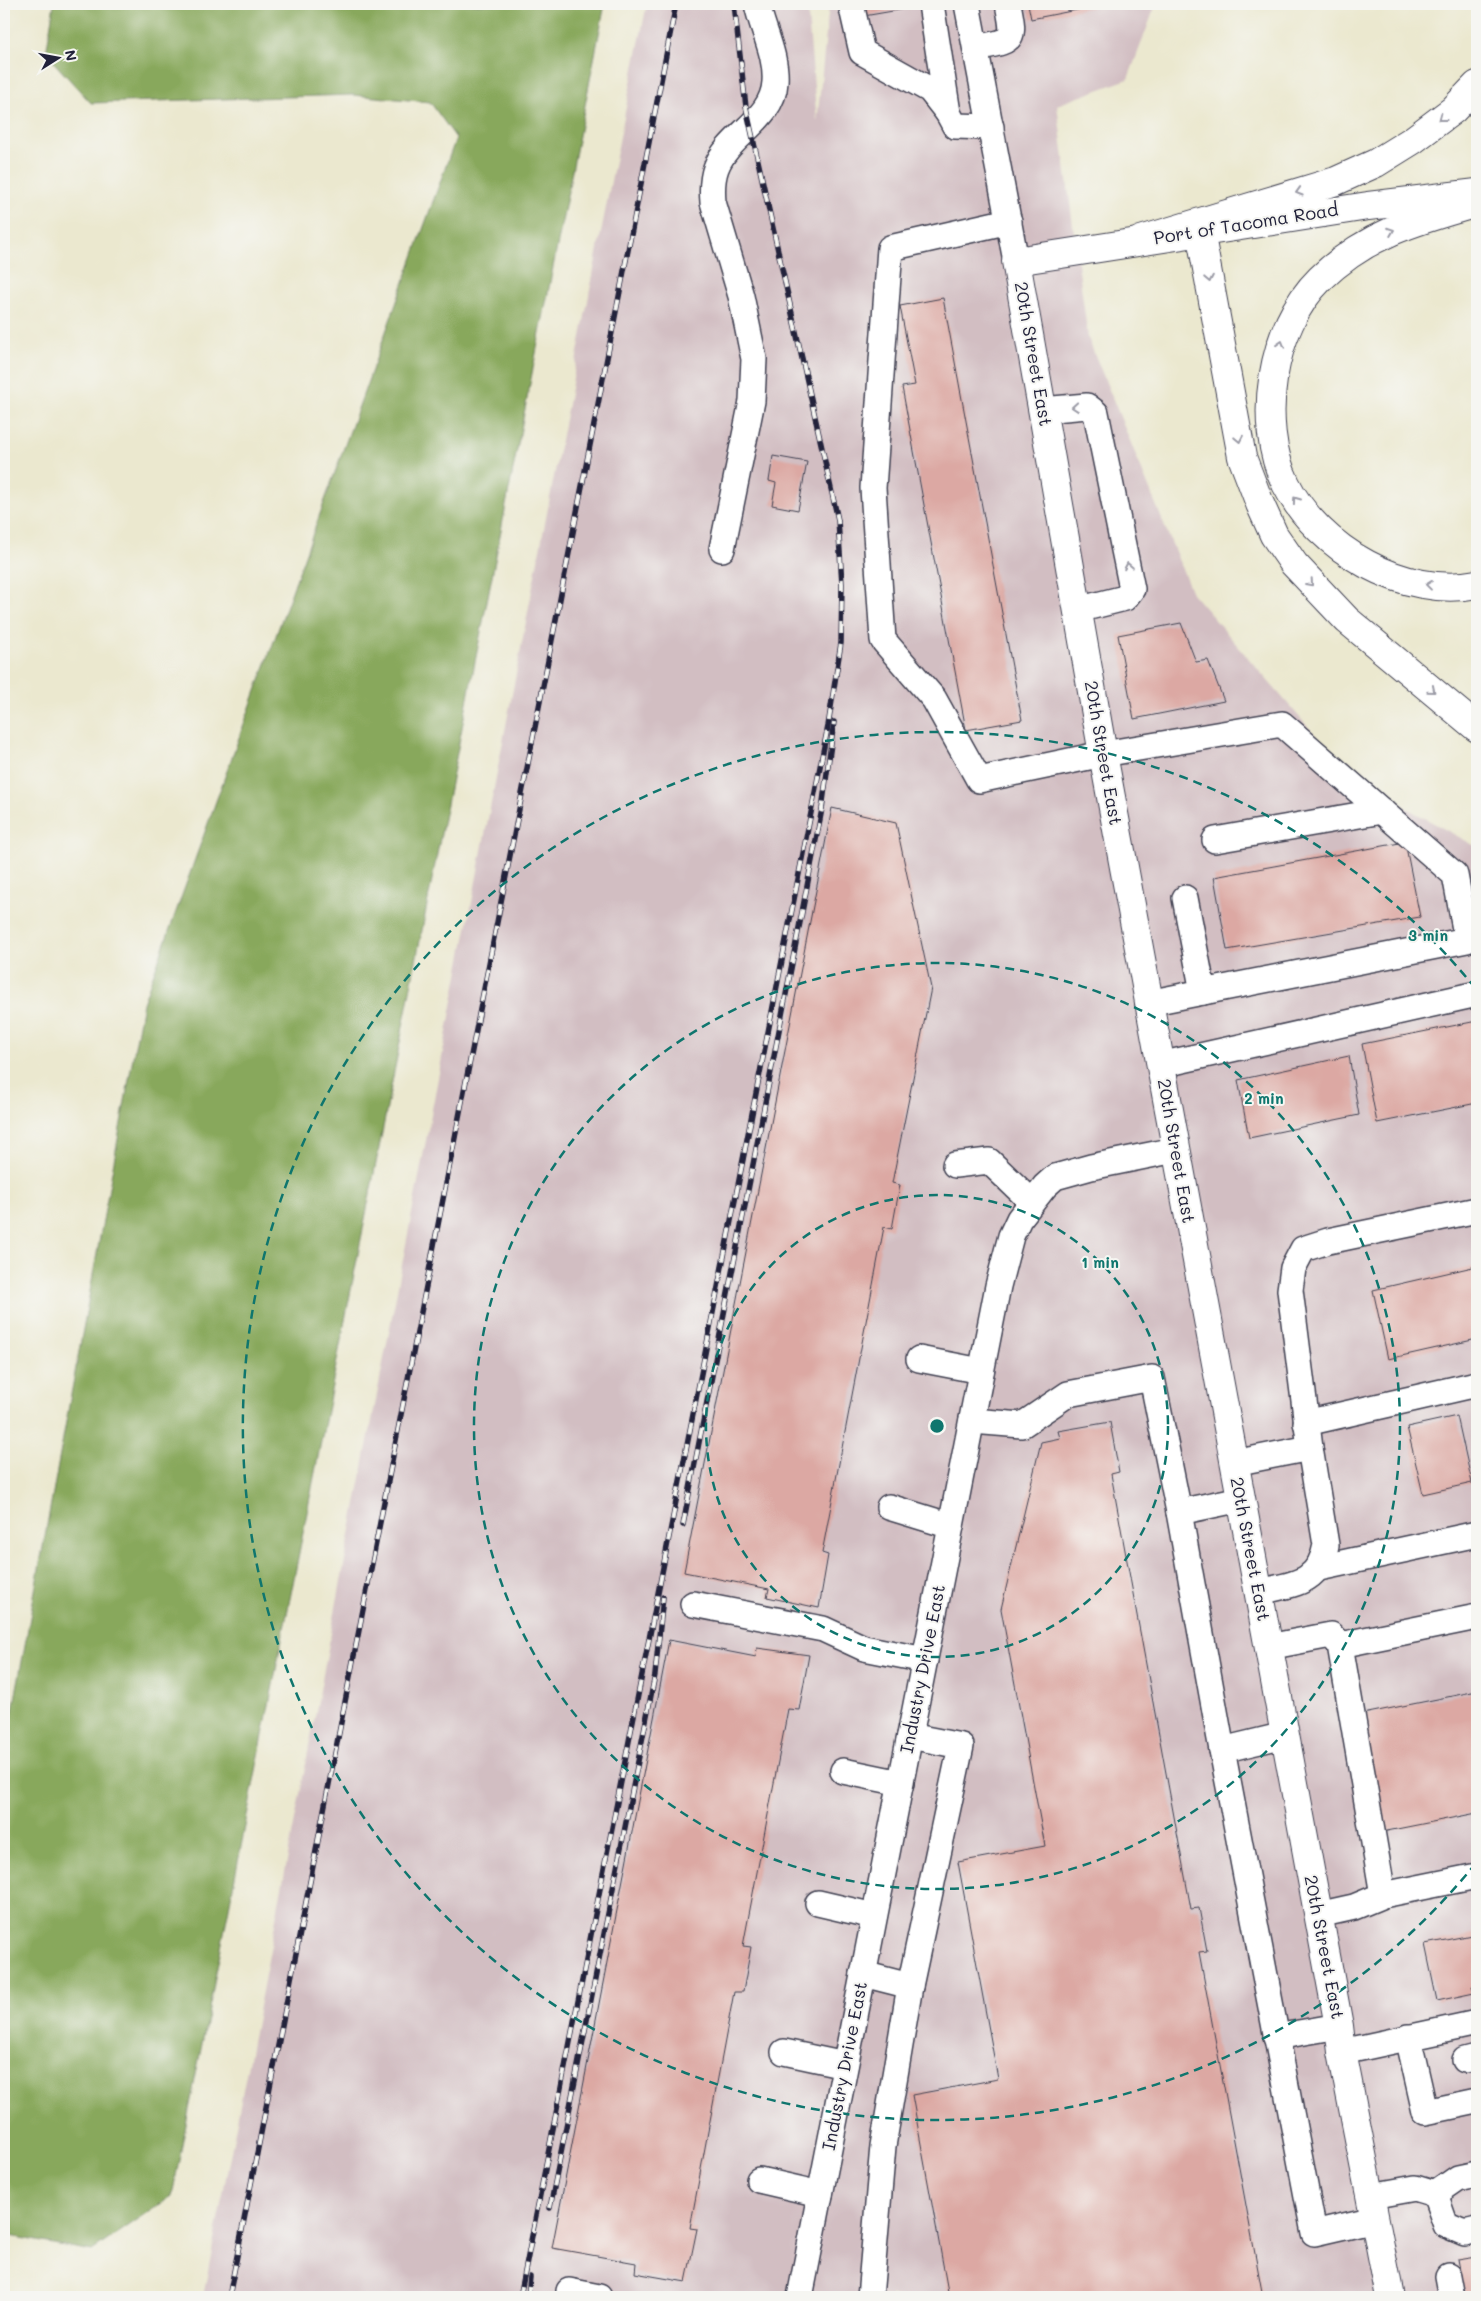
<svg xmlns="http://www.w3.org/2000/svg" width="1481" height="2301" viewBox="0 0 1481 2301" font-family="Mali,sans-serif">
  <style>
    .industrial { fill: #d2bec2 }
    .forest { fill: #88a85c; stroke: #55654c }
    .building { fill: #dca8a3 }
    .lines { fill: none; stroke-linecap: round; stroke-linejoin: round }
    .minor-casing { stroke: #404051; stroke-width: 28 }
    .major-casing { stroke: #404051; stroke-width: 30 }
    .highway-casing { stroke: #404051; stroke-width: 30 }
    .minor { stroke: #fff; stroke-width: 25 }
    .major { stroke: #fff; stroke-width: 28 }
    .highway { stroke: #fff; stroke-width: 28 }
    .rail-casing { stroke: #22223b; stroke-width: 5.5 }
    .rail { stroke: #f6f6f2; stroke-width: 4; stroke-dasharray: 11; stroke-linecap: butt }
    .oneway { stroke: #9c9ca7 }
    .ring { fill: none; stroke: #0f766e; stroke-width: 2.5; stroke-dasharray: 9 6 }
    .labels { text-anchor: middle; stroke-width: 4; stroke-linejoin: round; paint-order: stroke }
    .street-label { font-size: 18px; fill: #22223b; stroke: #f6f6f2 }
    .centre { fill: #0f766e; stroke: #f6f6f2; stroke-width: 2.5 }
    .ring-label { font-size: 15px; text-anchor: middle; font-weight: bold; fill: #0f766e; stroke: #f6f6f2; stroke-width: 4; stroke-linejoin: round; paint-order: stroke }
  </style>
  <rect width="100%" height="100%" fill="#f6f6f2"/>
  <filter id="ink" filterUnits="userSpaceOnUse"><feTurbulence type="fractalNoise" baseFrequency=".02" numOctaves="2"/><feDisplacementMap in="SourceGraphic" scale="10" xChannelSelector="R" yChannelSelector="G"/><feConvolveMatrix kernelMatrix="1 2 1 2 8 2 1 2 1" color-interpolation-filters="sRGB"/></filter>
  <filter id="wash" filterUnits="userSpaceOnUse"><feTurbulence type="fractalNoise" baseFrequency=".0096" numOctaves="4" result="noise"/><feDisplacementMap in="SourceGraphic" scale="20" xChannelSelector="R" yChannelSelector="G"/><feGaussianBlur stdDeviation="1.12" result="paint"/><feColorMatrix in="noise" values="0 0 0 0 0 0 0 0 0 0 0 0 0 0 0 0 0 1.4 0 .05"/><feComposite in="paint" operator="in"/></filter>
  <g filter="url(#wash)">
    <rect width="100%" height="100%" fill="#ebe8cf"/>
    <polygon class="industrial" points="647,4 807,4 817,122 829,4 1156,4 1128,79 1057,105 1088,338 1192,593 1352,778 1477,847 1477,2297 203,2297 611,181"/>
    <polygon class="forest" points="54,4 605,4 172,2196 92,2251 4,2235 4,1759 143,1003 456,138 430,102 353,95 91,103 46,54"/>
    <g id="blocks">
      <g class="building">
        <polygon points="855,4 928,4 928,5 858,17"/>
        <polygon points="1028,4 1097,4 1097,6 1031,19"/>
        <polygon points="943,298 1022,720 966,730 902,387 915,385 900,306"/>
        <polygon points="773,456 807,462 798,510 772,505 776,483 769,481"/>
        <polygon points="1181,623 1196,662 1208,660 1224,701 1134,719 1118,635"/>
        <polygon points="832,808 896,823 931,988 892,1183 900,1185 892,1229 884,1227 822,1553 828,1555 819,1608 767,1597 769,1589 684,1572"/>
        <polygon points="1405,842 1420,917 1227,950 1214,877"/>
        <polygon points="1477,1021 1477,1103 1377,1123 1362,1044"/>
        <polygon points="1349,1056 1359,1115 1249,1138 1238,1080"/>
        <polygon points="1477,1266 1477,1339 1388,1359 1373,1290"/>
        <polygon points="1457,1416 1472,1483 1423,1494 1407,1427"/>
        <polygon points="1110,1422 1119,1472 1111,1474 1191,1909 1199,1908 1207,1951 1199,1952 1263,2297 949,2297 912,2095 998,2079 958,1862 1045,1846 1001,1609 1041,1442 1060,1438 1058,1431"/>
        <polygon points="669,1640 756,1657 757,1648 809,1655 799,1710 788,1709 743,1946 751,1947 743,1992 734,1992 690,2228 697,2229 686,2282 635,2273 636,2263 552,2248"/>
        <polygon points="1477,1691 1477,1813 1382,1832 1358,1715"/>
        <polygon points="1477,1934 1477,1985 1472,1986 1474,1993 1437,2001 1425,1944"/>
        <polygon points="1477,2256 1477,2297 1465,2297 1458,2259"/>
      </g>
    </g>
  </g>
  <g filter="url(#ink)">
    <use href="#blocks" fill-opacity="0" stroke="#404051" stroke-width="1"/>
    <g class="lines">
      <g class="minor-casing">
        <g id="minor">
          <polyline points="851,4 862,52 930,90 948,113"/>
          <polyline points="931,4 948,113 955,126 991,127"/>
          <polyline points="967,4 1016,261"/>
          <path d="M976,48C1013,40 1016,43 1008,4"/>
          <polyline points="1009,221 890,248 873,488 883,640 934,699 979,780 1103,754 1282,724 1455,875 1467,940 1203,992"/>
          <polyline points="1042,410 1087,406 1096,413 1132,589 1125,598 1077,610"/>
          <path d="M722,549L752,401L754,359L741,296L713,202C712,191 712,179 716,168C728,135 773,120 775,82C777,55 762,29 757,4"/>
          <polyline points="1215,840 1382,811"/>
          <polyline points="1148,1003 1203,992 1185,898"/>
          <polyline points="1160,1065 1477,994"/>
          <polyline points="955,1165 989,1161 1032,1202"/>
          <polyline points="919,1359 981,1371"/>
          <polyline points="972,1421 1022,1425 1068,1394 1152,1378 1179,1512 1222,1750 1314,2233 1375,2219"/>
          <polyline points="1306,1423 1477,1384"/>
          <polyline points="1234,1463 1310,1448 1290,1290 1293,1268 1303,1249 1328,1241 1477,1210"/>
          <polyline points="889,1507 951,1526"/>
          <polyline points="1179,1512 1241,1499"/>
          <polyline points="1319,1568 1477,1534"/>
          <path d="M1258,1592C1292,1584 1319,1585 1326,1545L1310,1448"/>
          <polyline points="693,1604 823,1629 864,1648 925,1660"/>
          <polyline points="1340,1645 1477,1617"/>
          <polyline points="1268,1647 1331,1635 1340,1645 1383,1895"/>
          <polyline points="1222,1750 1285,1735"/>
          <polyline points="843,1771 901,1783"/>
          <polyline points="818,1903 874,1916"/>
          <polyline points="1318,1915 1354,1907 1383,1895 1477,1876"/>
          <polyline points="863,1974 910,1986 883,2146 870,2297"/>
          <polyline points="910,1986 961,1746 910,1736"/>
          <polyline points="1276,2037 1339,2026"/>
          <polyline points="1408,2037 1425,2112 1477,2101"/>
          <polyline points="784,2052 845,2065"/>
          <polyline points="1342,2052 1477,2023"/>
          <polyline points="1465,2060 1477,2057"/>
          <polyline points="759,2180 820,2194"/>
          <polyline points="1435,2194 1446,2225 1465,2233 1477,2230"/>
          <polyline points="1435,2194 1458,2178 1477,2174"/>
          <polyline points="1371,2196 1415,2188 1435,2194"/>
          <polyline points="1448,2276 1452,2297"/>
          <polyline points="569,2291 599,2297"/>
          <polyline points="800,2297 998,1286 1011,1236 1019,1219 1045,1186 1055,1177 1091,1167 1175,1150"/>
        </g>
      </g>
      <g class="major-casing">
        <polyline id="major" points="1390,2297 1342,2052 1339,2026 1103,754 1016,261 1368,206 1477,193"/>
      </g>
      <g class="highway-casing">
        <g id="highway">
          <path d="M1477,203C1417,220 1366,234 1320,279C1271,327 1256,423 1286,484C1318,549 1405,599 1477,584"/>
          <polyline points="1200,231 1242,457 1260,504 1274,535 1294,564 1347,620 1477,728"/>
          <polyline points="1141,240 1336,181 1376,163 1413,140 1453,110 1477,85"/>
        </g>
      </g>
      <use href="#minor" class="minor"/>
      <use href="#major" class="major"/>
      <use href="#highway" class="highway"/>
      <g class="rail-casing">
        <g id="rail">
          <polyline points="683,1525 822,809 834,722"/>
          <polyline points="550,2208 655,1675 663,1597"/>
          <polyline points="229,2297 676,4"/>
          <polyline points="520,2297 828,726 841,643 842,584 838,520 746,107 734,4"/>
          <polyline points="528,2297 530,2277"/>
        </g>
      </g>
      <use href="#rail" class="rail"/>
    </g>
    <defs><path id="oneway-chevron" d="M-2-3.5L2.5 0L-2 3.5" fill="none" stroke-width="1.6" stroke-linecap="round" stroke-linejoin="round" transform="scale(1.25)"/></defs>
    <g class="oneway">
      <use href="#oneway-chevron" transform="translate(1442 118) rotate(143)"/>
      <use href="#oneway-chevron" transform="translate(1299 192) rotate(163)"/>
      <use href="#oneway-chevron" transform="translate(1391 231) rotate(-21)"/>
      <use href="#oneway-chevron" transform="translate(1209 279) rotate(79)"/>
      <use href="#oneway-chevron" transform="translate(1281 344) rotate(-73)"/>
      <use href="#oneway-chevron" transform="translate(1075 407) rotate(175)"/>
      <use href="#oneway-chevron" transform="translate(1239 439) rotate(79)"/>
      <use href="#oneway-chevron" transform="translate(1296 500) rotate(-125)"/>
      <use href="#oneway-chevron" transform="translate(1128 566) rotate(-101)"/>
      <use href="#oneway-chevron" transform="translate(1310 583) rotate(49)"/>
      <use href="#oneway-chevron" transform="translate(1429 585) rotate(-173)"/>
      <use href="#oneway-chevron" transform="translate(1432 690) rotate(40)"/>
    </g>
  </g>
  <g class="ring">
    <circle cx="937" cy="1426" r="231"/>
    <circle cx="937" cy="1426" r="463"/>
    <path d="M1476 1863A694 694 0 1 1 1476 989"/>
  </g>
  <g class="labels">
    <g class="street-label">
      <text transform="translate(1246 224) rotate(-9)" y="6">Port of Tacoma Road</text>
      <text transform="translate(1033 354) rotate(80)" y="6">20th Street East</text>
      <text transform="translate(1103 753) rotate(80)" y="6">20th Street East</text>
      <text transform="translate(1176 1151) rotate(80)" y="6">20th Street East</text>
      <text transform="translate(1250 1549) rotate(79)" y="6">20th Street East</text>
      <text transform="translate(923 1669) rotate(-79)" y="6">Industry Drive East</text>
      <text transform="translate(1324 1947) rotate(79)" y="6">20th Street East</text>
      <text transform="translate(845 2066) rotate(-79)" y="6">Industry Drive East</text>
    </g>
  </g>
  <circle cx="937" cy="1426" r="8" class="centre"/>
  <g class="ring-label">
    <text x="1428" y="941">3 min</text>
    <text x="1264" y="1104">2 min</text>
    <text x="1100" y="1268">1 min</text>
  </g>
  <rect width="1481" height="2301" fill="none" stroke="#f6f6f2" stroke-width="20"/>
  <g transform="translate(58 58) rotate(79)" stroke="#f6f6f2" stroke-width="4" paint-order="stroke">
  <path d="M0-4L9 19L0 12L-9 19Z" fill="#22223b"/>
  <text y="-8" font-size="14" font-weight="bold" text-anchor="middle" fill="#22223b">N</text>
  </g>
</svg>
